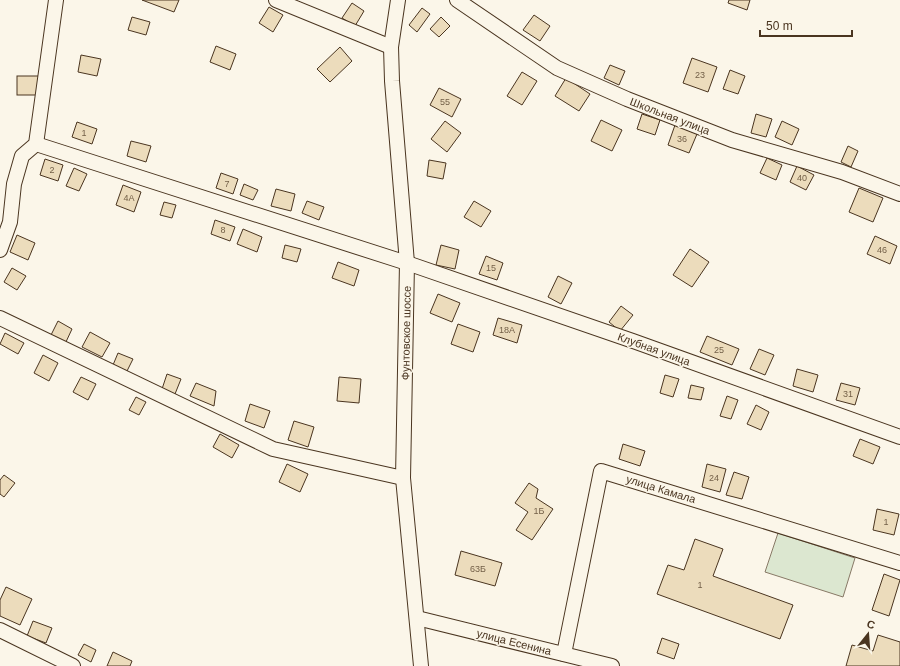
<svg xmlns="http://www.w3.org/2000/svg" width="900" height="666" viewBox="0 0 900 666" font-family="Arial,sans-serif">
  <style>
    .green { fill: #dce7d0; stroke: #887966 }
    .building { fill: #ecdcbc; stroke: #4a3520 }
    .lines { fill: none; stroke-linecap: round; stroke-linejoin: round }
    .minor-casing { stroke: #4a3520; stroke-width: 16 }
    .minor { stroke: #fbf6e9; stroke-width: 14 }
    .labels { text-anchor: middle; stroke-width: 3; stroke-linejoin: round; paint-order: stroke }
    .number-label { font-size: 9px; fill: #725f47 }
    .street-label { font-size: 11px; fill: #4a3520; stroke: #fbf6e9 }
  </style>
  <rect width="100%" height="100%" fill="#fbf6e9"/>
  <polygon class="green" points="778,533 855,558 843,597 765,572"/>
  <g class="building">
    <polygon points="142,0 179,0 174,12"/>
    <polygon points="729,0 750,0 747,10 728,3"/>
    <polygon points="352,3 364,11 355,26 342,18"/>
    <polygon points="269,7 283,15 273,32 259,23"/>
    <polygon points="422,8 430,14 417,32 409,25"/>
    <polygon points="534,15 550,26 540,41 523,30"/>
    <polygon points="132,17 150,22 146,35 128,30"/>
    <polygon points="441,17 450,26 439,37 430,29"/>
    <polygon points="216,46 236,54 230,70 210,62"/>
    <polygon points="340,47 352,61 330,82 317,69"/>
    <polygon points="81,55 101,59 97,76 78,72"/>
    <polygon points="692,58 717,67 708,92 683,83"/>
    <polygon points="610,65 625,71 619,85 604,78"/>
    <polygon points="730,70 745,76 738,94 723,89"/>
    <polygon points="522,72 537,81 522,105 507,96"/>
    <rect x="17" y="76" width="23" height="19"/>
    <polygon points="566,78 590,94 579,111 555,96"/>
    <polygon points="439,88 461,99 452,117 430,105"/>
    <polygon points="642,114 660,120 655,135 637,129"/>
    <polygon points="756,114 772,119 766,137 751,133"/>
    <polygon points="601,120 622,130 612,151 591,141"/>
    <polygon points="445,121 461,133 447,152 431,139"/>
    <polygon points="782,121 799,129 792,145 775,137"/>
    <polygon points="77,122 97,129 92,144 72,137"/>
    <polygon points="675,125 697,134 689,153 668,145"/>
    <polygon points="131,141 151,146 146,162 127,156"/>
    <polygon points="848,146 858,151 851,167 841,162"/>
    <polygon points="767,158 782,165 776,180 760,173"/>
    <polygon points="45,159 63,165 58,181 40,175"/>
    <polygon points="429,160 446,163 443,179 427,176"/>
    <polygon points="797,166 814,175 806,190 790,182"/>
    <polygon points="74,168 87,174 79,191 66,186"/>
    <polygon points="221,173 238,179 233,194 216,188"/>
    <polygon points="244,184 258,190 253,200 240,195"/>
    <polygon points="123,185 141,192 134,212 116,205"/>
    <polygon points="859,188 883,198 873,222 849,212"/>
    <polygon points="276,189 295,194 291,211 271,206"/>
    <polygon points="307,201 324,207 319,220 302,213"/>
    <polygon points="474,201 491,211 481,227 464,217"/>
    <polygon points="164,202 176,205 172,218 160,215"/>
    <polygon points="215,220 235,227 230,241 211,234"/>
    <polygon points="243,229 262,237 257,252 237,244"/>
    <polygon points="17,235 35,243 28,260 10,252"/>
    <polygon points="875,236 897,246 890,264 867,254"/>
    <polygon points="285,245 301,249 297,262 282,258"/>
    <polygon points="441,245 459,250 455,269 436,265"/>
    <polygon points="690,249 709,262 692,287 673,275"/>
    <polygon points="486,256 503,263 497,280 479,274"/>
    <polygon points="338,262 359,270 354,286 332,278"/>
    <polygon points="12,268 26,276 17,290 4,282"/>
    <polygon points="558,276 572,283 561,304 548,297"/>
    <polygon points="438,294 460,303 452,322 430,313"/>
    <polygon points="621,306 633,315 620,331 609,322"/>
    <polygon points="498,318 522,325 517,343 493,335"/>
    <polygon points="58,321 72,329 65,344 50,337"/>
    <polygon points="458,324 480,332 473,352 451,344"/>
    <polygon points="90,332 110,343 102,357 82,347"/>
    <polygon points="5,333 24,343 18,354 0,344"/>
    <polygon points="707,336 739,349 732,365 700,352"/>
    <polygon points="759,349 774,355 765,375 750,369"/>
    <polygon points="118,353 133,359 127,371 113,365"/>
    <polygon points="43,355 58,363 49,381 34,373"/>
    <polygon points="797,369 818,375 813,392 793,386"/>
    <polygon points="167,374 181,379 175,394 162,389"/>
    <polygon points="665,375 679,379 673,397 660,393"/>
    <polygon points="81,377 96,384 88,400 73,392"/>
    <polygon points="339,377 361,379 359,403 337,401"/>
    <polygon points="196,383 216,391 214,406 190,396"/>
    <polygon points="841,383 860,388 855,405 836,400"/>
    <polygon points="691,385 704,388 701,400 688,398"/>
    <polygon points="727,396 738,400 731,419 720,416"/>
    <polygon points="136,397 146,402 139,415 129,410"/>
    <polygon points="250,404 270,411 264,428 245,421"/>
    <polygon points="756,405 769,412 761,430 747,424"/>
    <polygon points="294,421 314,427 308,447 288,440"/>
    <polygon points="220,434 239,445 232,458 213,447"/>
    <polygon points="860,439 880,447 873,464 853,456"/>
    <polygon points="623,444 645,451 640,466 619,459"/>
    <polygon points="287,464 308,474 300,492 279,482"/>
    <polygon points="707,464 726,469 720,492 702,487"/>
    <polygon points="734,472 749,477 742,499 726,495"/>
    <polygon points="4,475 15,483 4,497 0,494 0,480"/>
    <polygon points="529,483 538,489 536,498 553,509 532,540 516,530 528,512 515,503"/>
    <polygon points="877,509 899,514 894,535 873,530"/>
    <polygon points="695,539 723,549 713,576 793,605 780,639 657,594 668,565 684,570"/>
    <polygon points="461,551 502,563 495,586 455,575"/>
    <polygon points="884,574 900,580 889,616 872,610"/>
    <polygon points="6,587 32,599 20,625 0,616 0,600"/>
    <polygon points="33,621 52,628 46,643 27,636"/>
    <polygon points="878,635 900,642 900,666 846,666 852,645 873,651"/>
    <polygon points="662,638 679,644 674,659 657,653"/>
    <polygon points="84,644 96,650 91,662 78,655"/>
    <polygon points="113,652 132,661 130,666 107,666"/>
  </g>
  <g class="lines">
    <g class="minor-casing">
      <g id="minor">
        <polyline points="276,0 391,47"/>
        <polyline points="398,0 391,47 392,81 407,263 403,478 421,666"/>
        <polyline points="457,0 557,68 627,99 732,140 842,172 900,194"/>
        <polyline points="36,144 407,263 633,341 900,437"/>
        <polyline points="0,250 10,222 14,184 22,156 36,144 56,0"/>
        <polyline points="0,318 273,449 403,478"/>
        <polyline points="417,618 612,666"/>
        <polyline points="0,630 73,666"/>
        <polyline points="564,654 601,471 900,563"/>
      </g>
    </g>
    <use href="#minor" class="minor"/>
  </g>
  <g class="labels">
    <g class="number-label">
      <text x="700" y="78">23</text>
      <text x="445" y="105">55</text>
      <text x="84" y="136">1</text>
      <text x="682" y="142">36</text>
      <text x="52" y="173">2</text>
      <text x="802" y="181">40</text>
      <text x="227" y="187">7</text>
      <text x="129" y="201">4А</text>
      <text x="223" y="233">8</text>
      <text x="882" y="253">46</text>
      <text x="491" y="271">15</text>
      <text x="507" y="333">18А</text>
      <text x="719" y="353">25</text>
      <text x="848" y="397">31</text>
      <text x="714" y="481">24</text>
      <text x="539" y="514">1Б</text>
      <text x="886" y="525">1</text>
      <text x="478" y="572">63Б</text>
      <text x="700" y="588">1</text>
    </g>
    <g class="street-label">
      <text transform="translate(670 116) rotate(21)" y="4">Школьная улица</text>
      <text transform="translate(406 333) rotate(-89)" y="4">Фунтовское шоссе</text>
      <text transform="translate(654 349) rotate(20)" y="4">Клубная улица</text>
      <text transform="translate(661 489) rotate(17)" y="4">улица Камала</text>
      <text transform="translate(514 642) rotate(14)" y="4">улица Есенина</text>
    </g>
  </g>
  <g transform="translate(868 634) rotate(17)" stroke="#fbf6e9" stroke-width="3" paint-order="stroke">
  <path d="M0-3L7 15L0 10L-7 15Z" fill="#4a3520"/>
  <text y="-6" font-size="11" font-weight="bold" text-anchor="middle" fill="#4a3520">С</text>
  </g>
  <path d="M760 30v6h92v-6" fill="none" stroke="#4a3520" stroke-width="2"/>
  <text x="766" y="30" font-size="12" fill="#4a3520" stroke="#fbf6e9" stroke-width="3" paint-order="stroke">50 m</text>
</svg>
